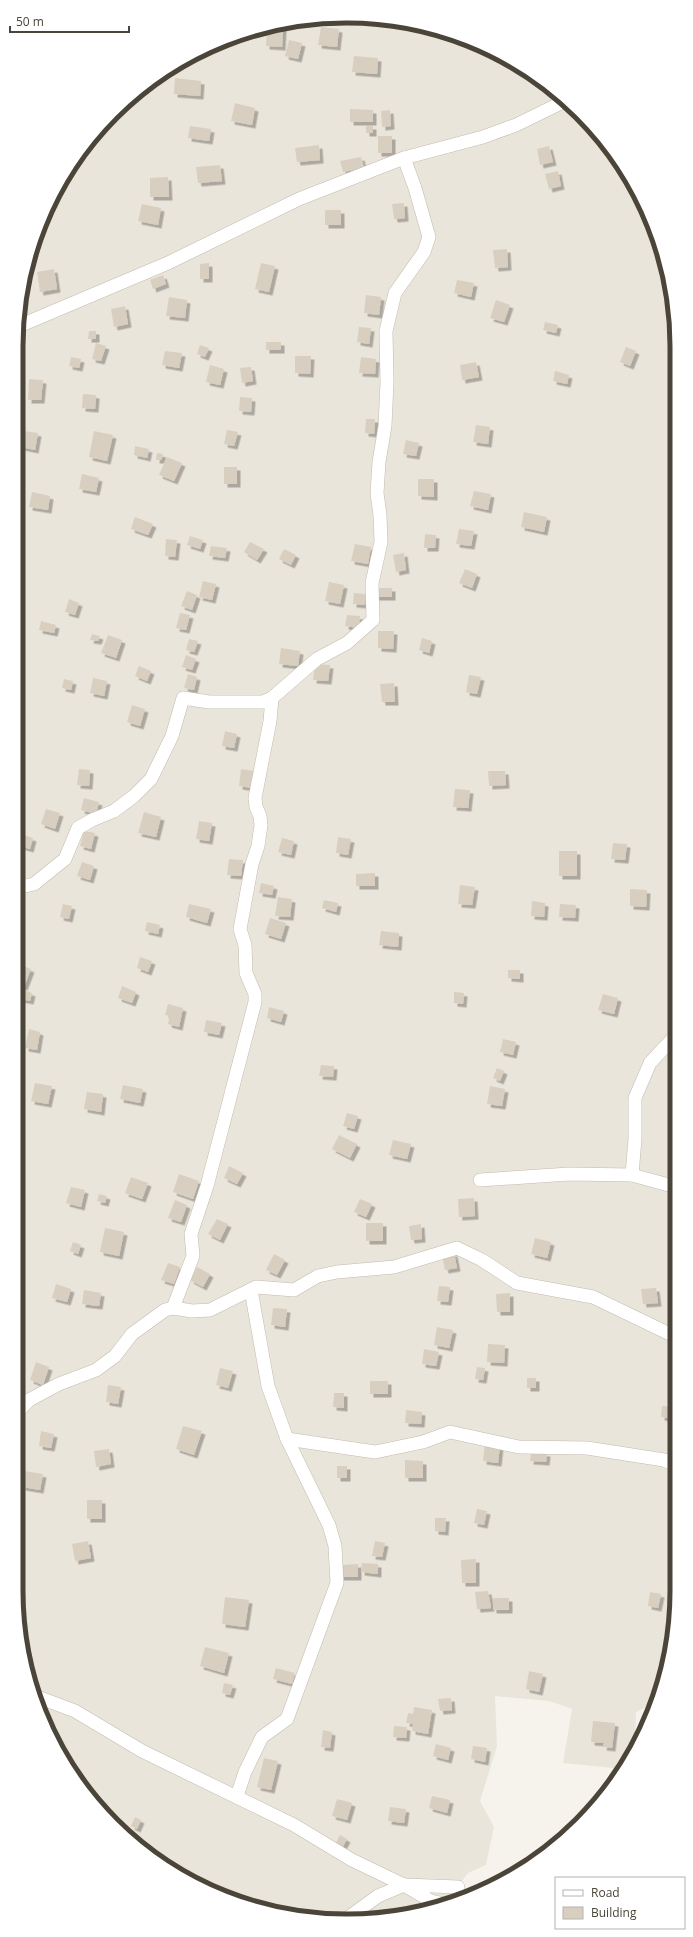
<svg xmlns="http://www.w3.org/2000/svg" width="693" height="1937" viewBox="0 0 693 1937" font-family="'Open Sans',sans-serif">
  <style>
    .residential { fill: #eae5da }
    .building { fill: #d8cfc1; filter: url(#shadow) }
    .lines { fill: none; stroke-linecap: round; stroke-linejoin: round }
    .street-casing { stroke: #c2bbae; stroke-width: 14 }
    .street { stroke: #fff; stroke-width: 13 }
    .rim { fill: none; stroke: #4b4439; stroke-width: 5 }
  </style>
  <defs>
    <filter id="shadow"><feDropShadow dx="3.5" dy="3.5" stdDeviation="0" flood-color="#0004"/></filter>
  </defs>
  <rect width="100%" height="100%" fill="#f6f3ec"/>
  <polygon class="residential" points="368,17 432,27 512,60 595,128 643,201 674,303 677,1590 666,1676 653,1704 636,1712 635,1743 624,1769 563,1763 572,1709 549,1701 495,1696 497,1746 480,1801 494,1827 486,1865 468,1873 449,1898 455,1899 432,1910 368,1920 304,1918 200,1887 145,1853 98,1809 41,1717 22,1655 16,1591 16,347 27,261 50,201 84,145 128,98 181,60 240,34 303,19"/>
  <g class="building">
    <polygon points="272,26 283,27 282,47 266,46 267,27"/>
    <polygon points="321,27 339,29 337,47 318,45"/>
    <polygon points="289,40 302,43 298,59 285,56"/>
    <polygon points="354,56 378,58 377,74 352,72"/>
    <polygon points="175,78 201,81 200,96 174,94"/>
    <polygon points="235,103 255,108 252,125 231,121"/>
    <polygon points="350,109 373,110 373,122 350,122"/>
    <polygon points="390,110 391,126 382,127 381,111"/>
    <polygon points="190,126 211,129 209,141 188,138"/>
    <rect x="366" y="126" width="7" height="7"/>
    <rect x="378" y="136" width="14" height="17"/>
    <polygon points="319,145 320,160 297,162 295,148"/>
    <polygon points="549,146 553,162 540,165 537,149"/>
    <polygon points="361,157 364,168 343,172 340,161"/>
    <polygon points="220,165 222,181 198,183 196,167"/>
    <polygon points="558,171 561,186 549,189 545,174"/>
    <polygon points="168,177 169,197 150,197 150,178"/>
    <polygon points="404,203 405,218 394,219 392,204"/>
    <polygon points="142,204 161,208 158,225 138,221"/>
    <rect x="325" y="210" width="16" height="15"/>
    <polygon points="507,249 508,267 495,268 493,250"/>
    <polygon points="209,263 209,279 200,279 200,264"/>
    <polygon points="261,263 275,266 269,292 255,289"/>
    <polygon points="54,269 57,289 40,292 37,272"/>
    <polygon points="163,275 166,284 153,289 150,280"/>
    <polygon points="457,280 474,283 471,297 454,293"/>
    <polygon points="366,295 381,297 379,315 364,313"/>
    <polygon points="169,297 187,300 185,318 166,316"/>
    <polygon points="496,300 510,305 504,322 490,318"/>
    <polygon points="125,306 128,324 114,327 111,309"/>
    <polygon points="545,322 558,325 556,333 543,330"/>
    <polygon points="359,327 371,328 369,344 357,342"/>
    <polygon points="89,331 96,331 96,339 88,339"/>
    <rect x="266" y="342" width="15" height="8"/>
    <polygon points="96,343 106,346 101,361 92,359"/>
    <polygon points="200,345 209,348 205,357 197,354"/>
    <polygon points="626,347 636,351 630,366 620,362"/>
    <polygon points="165,351 182,353 179,368 162,365"/>
    <polygon points="295,356 311,356 310,374 295,373"/>
    <polygon points="71,357 81,359 79,368 69,366"/>
    <polygon points="361,357 376,359 375,374 359,373"/>
    <polygon points="476,362 479,377 462,380 460,365"/>
    <polygon points="210,365 224,369 220,385 206,382"/>
    <polygon points="251,367 253,381 242,383 240,368"/>
    <polygon points="555,371 569,375 567,384 553,381"/>
    <polygon points="29,379 43,380 41,400 28,400"/>
    <polygon points="83,394 96,395 95,409 82,408"/>
    <polygon points="240,397 252,398 251,412 239,411"/>
    <polygon points="366,419 375,419 374,434 365,433"/>
    <polygon points="476,425 490,427 488,444 473,442"/>
    <polygon points="227,430 238,432 234,446 224,444"/>
    <polygon points="24,431 38,433 35,450 21,447"/>
    <polygon points="94,431 113,435 107,461 89,457"/>
    <polygon points="406,440 419,443 416,456 403,454"/>
    <polygon points="135,446 149,449 147,458 134,455"/>
    <polygon points="157,453 163,454 161,460 156,460"/>
    <polygon points="167,457 182,463 174,481 159,475"/>
    <polygon points="672,457 674,458 675,477 670,477"/>
    <rect x="224" y="467" width="13" height="17"/>
    <polygon points="82,474 99,478 96,492 79,489"/>
    <polygon points="418,479 434,479 434,497 418,496"/>
    <polygon points="474,491 491,494 488,510 470,506"/>
    <polygon points="32,492 50,496 48,510 29,507"/>
    <polygon points="524,512 547,517 544,532 521,527"/>
    <polygon points="135,517 153,524 148,535 131,529"/>
    <polygon points="459,529 474,531 471,546 456,544"/>
    <polygon points="425,534 436,535 435,548 424,548"/>
    <polygon points="190,536 203,540 200,549 187,545"/>
    <polygon points="166,539 177,540 175,557 165,556"/>
    <polygon points="250,542 264,549 257,560 244,552"/>
    <polygon points="355,544 371,547 368,564 351,561"/>
    <polygon points="211,546 227,548 225,558 209,556"/>
    <polygon points="284,549 296,555 291,565 279,559"/>
    <polygon points="404,553 406,570 396,572 393,555"/>
    <polygon points="465,569 477,574 472,588 459,583"/>
    <polygon points="203,581 216,584 212,600 199,597"/>
    <polygon points="329,582 344,585 340,604 325,601"/>
    <rect x="375" y="588" width="17" height="9"/>
    <polygon points="187,591 197,595 192,610 181,606"/>
    <polygon points="354,593 366,594 365,605 353,604"/>
    <polygon points="69,599 79,603 75,615 65,612"/>
    <polygon points="180,613 190,615 186,630 176,628"/>
    <polygon points="347,615 360,616 359,628 345,626"/>
    <polygon points="41,621 56,625 54,633 39,630"/>
    <polygon points="378,631 394,631 393,649 378,648"/>
    <polygon points="92,634 100,636 98,641 90,640"/>
    <polygon points="108,635 122,640 116,658 101,653"/>
    <polygon points="422,638 432,641 429,653 419,650"/>
    <polygon points="189,639 198,641 194,652 186,650"/>
    <polygon points="281,648 300,651 298,666 279,664"/>
    <polygon points="186,655 196,659 192,670 182,667"/>
    <polygon points="315,664 330,665 328,681 313,680"/>
    <polygon points="139,666 151,671 147,681 135,676"/>
    <polygon points="188,674 197,677 194,690 184,688"/>
    <polygon points="469,675 481,677 477,694 466,692"/>
    <polygon points="93,678 107,681 104,696 90,693"/>
    <polygon points="64,679 73,681 71,690 62,688"/>
    <polygon points="394,683 395,702 382,702 380,684"/>
    <polygon points="132,705 145,709 140,726 127,722"/>
    <polygon points="225,731 237,734 234,748 222,746"/>
    <polygon points="79,769 90,770 89,786 77,785"/>
    <polygon points="241,769 254,771 252,788 239,786"/>
    <polygon points="488,771 505,771 506,785 489,786"/>
    <polygon points="455,789 470,790 468,808 453,807"/>
    <polygon points="84,798 99,802 96,814 81,810"/>
    <polygon points="46,809 60,813 55,829 41,824"/>
    <polygon points="144,812 161,817 156,837 138,833"/>
    <polygon points="199,821 212,823 209,841 196,839"/>
    <polygon points="84,831 95,833 91,849 80,846"/>
    <polygon points="16,833 33,838 30,849 16,845"/>
    <polygon points="338,837 351,839 348,855 336,853"/>
    <polygon points="282,838 294,841 291,855 278,852"/>
    <polygon points="613,843 627,844 625,860 611,859"/>
    <rect x="559" y="851" width="18" height="25"/>
    <polygon points="229,859 243,860 241,876 227,875"/>
    <polygon points="82,862 94,866 90,880 77,876"/>
    <polygon points="375,873 375,886 356,886 356,874"/>
    <polygon points="261,883 274,886 272,895 259,893"/>
    <polygon points="460,885 475,887 472,905 458,904"/>
    <polygon points="630,889 647,890 646,907 630,906"/>
    <polygon points="278,897 292,899 290,917 275,916"/>
    <polygon points="324,900 338,903 336,912 322,908"/>
    <polygon points="532,901 545,903 544,917 531,916"/>
    <polygon points="63,904 72,906 69,919 60,917"/>
    <polygon points="189,904 211,909 207,923 186,917"/>
    <polygon points="560,904 576,905 575,918 559,917"/>
    <polygon points="270,918 286,923 281,939 265,934"/>
    <polygon points="147,922 160,925 158,934 145,931"/>
    <polygon points="381,931 399,933 398,947 379,945"/>
    <polygon points="140,957 152,961 148,972 137,968"/>
    <polygon points="16,963 31,969 24,987 16,984"/>
    <polygon points="508,970 520,970 520,979 508,978"/>
    <polygon points="122,986 136,992 132,1003 118,998"/>
    <polygon points="23,990 32,993 30,1001 20,999"/>
    <polygon points="454,992 464,993 463,1004 454,1003"/>
    <polygon points="603,994 618,998 614,1014 598,1010"/>
    <polygon points="168,1004 183,1008 179,1027 168,1024 170,1016 165,1015"/>
    <polygon points="269,1007 284,1011 281,1022 267,1018"/>
    <polygon points="206,1020 222,1023 219,1035 204,1032"/>
    <polygon points="29,1029 40,1032 37,1050 25,1048"/>
    <polygon points="503,1039 516,1042 513,1055 500,1052"/>
    <polygon points="321,1065 334,1066 333,1077 319,1076"/>
    <polygon points="497,1068 504,1071 500,1081 493,1078"/>
    <polygon points="35,1083 52,1086 48,1104 31,1101"/>
    <polygon points="123,1085 143,1089 140,1103 120,1099"/>
    <polygon points="490,1086 505,1089 502,1106 487,1104"/>
    <polygon points="87,1092 103,1094 101,1112 84,1109"/>
    <polygon points="347,1113 358,1116 354,1129 343,1126"/>
    <polygon points="339,1135 357,1144 350,1158 332,1149"/>
    <polygon points="393,1140 411,1144 407,1159 389,1155"/>
    <polygon points="229,1166 243,1173 237,1184 224,1178"/>
    <polygon points="179,1174 199,1181 193,1199 173,1192"/>
    <polygon points="131,1177 148,1183 142,1199 125,1193"/>
    <polygon points="71,1187 85,1190 81,1207 66,1203"/>
    <polygon points="99,1194 107,1196 105,1203 97,1201"/>
    <polygon points="474,1198 475,1216 459,1217 458,1199"/>
    <polygon points="360,1199 372,1204 366,1217 354,1212"/>
    <polygon points="175,1200 187,1205 181,1222 168,1218"/>
    <polygon points="217,1219 228,1224 220,1240 208,1234"/>
    <rect x="366" y="1223" width="17" height="18"/>
    <polygon points="421,1224 422,1239 411,1240 409,1226"/>
    <polygon points="105,1228 124,1232 119,1256 100,1252"/>
    <polygon points="535,1238 551,1242 547,1258 531,1254"/>
    <polygon points="73,1242 81,1245 78,1254 70,1251"/>
    <polygon points="454,1253 457,1268 445,1270 442,1255"/>
    <polygon points="274,1254 285,1260 277,1275 266,1270"/>
    <polygon points="168,1263 180,1267 174,1284 161,1280"/>
    <polygon points="197,1267 210,1274 203,1287 190,1280"/>
    <polygon points="56,1284 71,1289 67,1302 52,1298"/>
    <polygon points="439,1286 450,1287 448,1302 437,1301"/>
    <polygon points="656,1288 658,1303 643,1304 641,1289"/>
    <polygon points="84,1290 101,1293 99,1306 82,1304"/>
    <polygon points="510,1293 510,1312 497,1312 496,1294"/>
    <polygon points="273,1308 287,1309 285,1327 271,1325"/>
    <polygon points="437,1327 453,1330 449,1348 434,1345"/>
    <polygon points="488,1344 505,1345 504,1363 487,1362"/>
    <polygon points="424,1349 439,1352 436,1366 422,1364"/>
    <polygon points="36,1362 49,1367 43,1385 30,1380"/>
    <polygon points="477,1367 485,1368 483,1380 475,1379"/>
    <polygon points="220,1368 233,1371 228,1388 216,1385"/>
    <rect x="527" y="1378" width="9" height="10"/>
    <rect x="370" y="1381" width="18" height="13"/>
    <polygon points="108,1385 121,1387 118,1404 106,1402"/>
    <polygon points="334,1393 344,1393 344,1408 333,1407"/>
    <polygon points="662,1406 676,1407 675,1419 661,1417"/>
    <polygon points="406,1410 422,1412 421,1424 405,1423"/>
    <polygon points="183,1426 202,1431 194,1455 176,1449"/>
    <polygon points="41,1431 54,1434 51,1448 39,1446"/>
    <polygon points="485,1443 500,1445 498,1463 483,1461"/>
    <polygon points="109,1449 111,1464 96,1467 94,1451"/>
    <polygon points="531,1452 547,1453 546,1462 530,1461"/>
    <polygon points="405,1460 423,1461 423,1478 405,1478"/>
    <rect x="337" y="1466" width="10" height="12"/>
    <polygon points="25,1471 43,1474 40,1490 22,1487"/>
    <rect x="87" y="1500" width="15" height="19"/>
    <polygon points="477,1509 487,1511 484,1525 474,1523"/>
    <polygon points="435,1518 446,1518 445,1532 435,1531"/>
    <polygon points="88,1541 91,1558 75,1561 72,1544"/>
    <polygon points="375,1541 385,1543 382,1557 372,1556"/>
    <polygon points="476,1559 476,1583 462,1583 461,1560"/>
    <polygon points="362,1563 378,1564 378,1574 361,1572"/>
    <polygon points="358,1564 358,1577 340,1577 340,1565"/>
    <polygon points="488,1591 491,1608 477,1609 475,1592"/>
    <polygon points="650,1592 661,1594 658,1608 648,1606"/>
    <polygon points="225,1597 249,1600 245,1627 222,1624"/>
    <rect x="493" y="1598" width="16" height="12"/>
    <polygon points="666,1637 671,1637 669,1653 666,1653"/>
    <polygon points="205,1647 229,1653 224,1673 200,1666"/>
    <polygon points="276,1668 295,1673 292,1684 273,1679"/>
    <polygon points="529,1671 543,1674 539,1692 526,1689"/>
    <polygon points="224,1683 233,1685 230,1695 222,1693"/>
    <polygon points="451,1698 452,1710 440,1711 438,1699"/>
    <polygon points="414,1707 432,1710 428,1734 412,1731 413,1724 406,1723 408,1713 413,1714"/>
    <polygon points="593,1721 615,1723 612,1748 603,1747 604,1743 591,1742"/>
    <polygon points="394,1726 407,1727 406,1738 393,1737"/>
    <polygon points="323,1730 332,1732 330,1748 321,1747"/>
    <polygon points="436,1744 451,1748 448,1760 433,1756"/>
    <polygon points="473,1746 487,1748 485,1762 471,1759"/>
    <polygon points="264,1758 278,1761 271,1790 257,1787"/>
    <polygon points="432,1796 450,1800 447,1813 429,1808"/>
    <polygon points="337,1799 352,1803 347,1820 332,1816"/>
    <polygon points="390,1807 406,1809 404,1823 388,1821"/>
    <polygon points="135,1817 141,1820 137,1829 131,1826"/>
    <polygon points="340,1835 347,1839 342,1848 335,1845"/>
  </g>
  <g class="lines">
    <g class="street-casing">
      <g id="street">
        <polyline points="19,326 168,263 299,199 404,158 483,137 516,125 563,102"/>
        <polyline points="16,888 34,884 65,859 78,828 92,820 114,811 134,796 151,779 172,736 183,698 209,702 263,702 272,698 317,659 347,643 373,620 372,583 381,542 380,515 377,493 379,462 385,426 387,382 386,331 395,293 424,252 429,237 415,188 404,158"/>
        <polyline points="632,1175 635,1139 635,1098 650,1063 676,1035"/>
        <polyline points="480,1180 569,1174 632,1175 676,1187"/>
        <polyline points="173,1308 193,1256 191,1234 207,1186 255,1002 255,994 246,973 245,945 240,929 252,864 258,846 261,825 260,816 256,807 255,798 270,721 272,698"/>
        <polyline points="16,1414 29,1400 59,1384 96,1370 115,1356 132,1334 165,1310 173,1308 192,1311 210,1310 256,1287 294,1290 318,1276 337,1272 394,1267 457,1248 482,1260 517,1283 593,1297 676,1337"/>
        <polyline points="287,1439 375,1452 423,1442 450,1432 519,1447 587,1448 664,1460 677,1466"/>
        <polyline points="35,1696 75,1711 142,1751 294,1825 352,1860 404,1885 431,1901 444,1904"/>
        <polyline points="237,1796 245,1772 262,1737 287,1719 337,1583 335,1546 329,1525 287,1439 268,1386 251,1290"/>
        <polyline points="345,1920 378,1896 404,1885 458,1887"/>
      </g>
    </g>
    <use href="#street" class="street"/>
  </g>
  <path d="M0 0H693V1937H0ZM346 23H347A323 323 0 0 1 670 346V1591A323 323 0 0 1 347 1914H346A323 323 0 0 1 23 1591V346A323 323 0 0 1 346 23Z" fill="#fff" fill-rule="evenodd"/>
  <path class="rim" d="M346 23H347A323 323 0 0 1 670 346V1591A323 323 0 0 1 347 1914H346A323 323 0 0 1 23 1591V346A323 323 0 0 1 346 23Z"/>
  <rect x="555" y="1877" width="130" height="52" fill="#ffffff" stroke="#b7b4b0"/>
  <rect x="563" y="1890" width="20" height="6" fill="#ffffff" stroke="#b7b4b0"/>
  <text x="591" y="1897" font-size="12" fill="#4b4439">Road</text>
  <rect x="563" y="1907" width="20" height="12" fill="#d8cfc1" stroke="#b7b4b0"/>
  <text x="591" y="1917" font-size="12" fill="#4b4439">Building</text>
  <path d="M10 26v6h119v-6" fill="none" stroke="#4b4439" stroke-width="2"/>
  <text x="16" y="26" font-size="12" fill="#4b4439" stroke="#ffffff" stroke-width="3" paint-order="stroke">50 m</text>
</svg>
